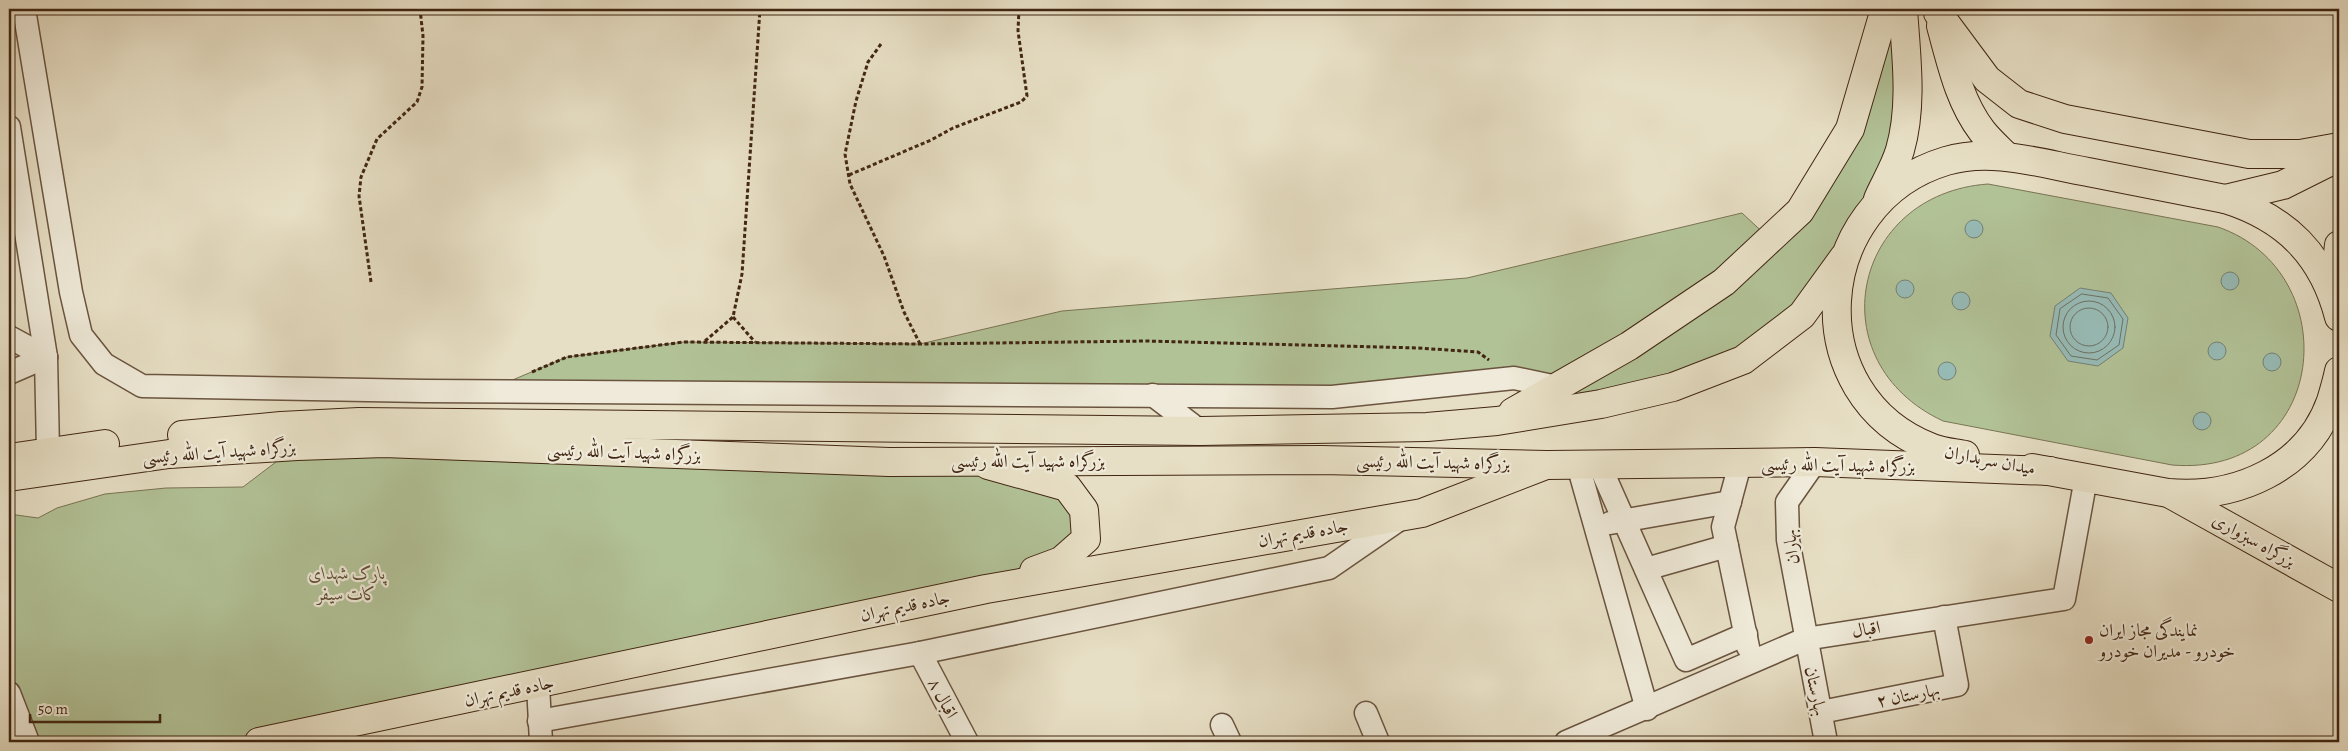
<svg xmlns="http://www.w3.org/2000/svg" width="2348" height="751" viewBox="0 0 2348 751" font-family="Alegreya,Amiri,serif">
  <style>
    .green { fill: #b2c297; stroke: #7a7454 }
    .water { fill: #97bcb7; stroke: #758075 }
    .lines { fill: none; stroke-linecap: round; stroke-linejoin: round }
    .shore { stroke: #6c7164; stroke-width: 1 }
    .minor-casing { stroke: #6a543f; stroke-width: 25 }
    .major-casing { stroke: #412612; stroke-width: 30 }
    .highway-casing { stroke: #412612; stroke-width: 30 }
    .path { stroke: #412612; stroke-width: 3; stroke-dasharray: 4 2.5; stroke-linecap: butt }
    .minor { stroke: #efead9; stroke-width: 22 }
    .major { stroke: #e7dfc5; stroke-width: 28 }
    .highway { stroke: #e7dfc5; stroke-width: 28 }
    .poi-dot { fill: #8f2418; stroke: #efead9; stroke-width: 2 }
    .labels { text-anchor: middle; stroke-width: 4.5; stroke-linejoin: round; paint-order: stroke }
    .street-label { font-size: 18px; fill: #412612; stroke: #efead9 }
    .park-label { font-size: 18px; font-style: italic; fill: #5d4d33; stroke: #efead9 }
    .poi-label { font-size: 18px; fill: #412612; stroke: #efead9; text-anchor: start }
  </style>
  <rect width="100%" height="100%" fill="#e7dfc5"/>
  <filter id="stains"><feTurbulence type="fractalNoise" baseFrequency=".004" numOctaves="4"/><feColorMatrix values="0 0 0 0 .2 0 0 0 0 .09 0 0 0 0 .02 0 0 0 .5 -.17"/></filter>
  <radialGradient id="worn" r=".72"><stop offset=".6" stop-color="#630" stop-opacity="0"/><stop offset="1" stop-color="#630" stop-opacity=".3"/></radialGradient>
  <g class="green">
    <polygon points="1903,9 1907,118 1853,238 1743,360 1524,417 1556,387 1332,397 484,392 567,357 684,342 920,344 1062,311 1467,278 1742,213 1770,239 1800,211"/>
    <path d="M1988,184L2218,227C2348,272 2329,478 2172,465L1943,421C1817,362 1851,194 1988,184Z"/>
    <polygon points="297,446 977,462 1084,510 1061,561 259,742 28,742 9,693 9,514 38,518 57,508 105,494 166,488 243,487"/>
  </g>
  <g class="water">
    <circle cx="1974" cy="229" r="9"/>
    <circle cx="2230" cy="281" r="9"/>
    <circle cx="1905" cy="289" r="9"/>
    <polygon points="2080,288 2111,293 2128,318 2123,348 2098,366 2068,361 2050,336 2055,306"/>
    <circle cx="1961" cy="301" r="9"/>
    <circle cx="2217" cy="351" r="9"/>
    <circle cx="2272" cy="362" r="9"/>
    <circle cx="1947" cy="371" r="9"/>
    <circle cx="2202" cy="421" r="9"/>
  </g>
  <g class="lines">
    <g class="shore">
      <polygon points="2082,294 2108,298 2123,319 2119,345 2097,360 2071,356 2056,335 2060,309"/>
      <circle cx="2089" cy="327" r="26"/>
      <circle cx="2089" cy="327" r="19"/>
    </g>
    <g class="minor-casing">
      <g id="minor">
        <polyline points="24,9 71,292 81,335 104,364 142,386 424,391 1332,397 1514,378 1557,387"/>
        <polyline points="9,127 46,357 48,451"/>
        <polyline points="9,337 46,357"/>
        <polyline points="9,373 46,357"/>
        <polyline points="1153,395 1200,431"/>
        <polyline points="1815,462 1787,502 1788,540 1826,742"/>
        <polyline points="1599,464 1686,660 1746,634"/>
        <polyline points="1740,464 1723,527 1748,647"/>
        <polyline points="1578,465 1647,709"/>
        <polyline points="1610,523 1730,502"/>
        <polyline points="1646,569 1727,546"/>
        <polyline points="920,653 967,742"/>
        <polyline points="538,685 541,742"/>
        <polyline points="9,693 28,742"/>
        <polyline points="1821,712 1957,685 1944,617"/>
        <polyline points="1366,713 1378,742"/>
        <polyline points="539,721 920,653 1329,568 1403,517"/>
        <polyline points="1222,725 1230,742"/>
        <polyline points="1566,742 1805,639 2064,599 2086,478"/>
      </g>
    </g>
    <g class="major-casing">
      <g id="major">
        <polyline points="2225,199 2283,185 2339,157"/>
        <polyline points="2333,296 2339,245"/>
        <polyline points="988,465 1067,487 1084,510 1086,539 1061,561 1034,571"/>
        <polyline points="259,742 986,589 1422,513 1546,465"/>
      </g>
    </g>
    <g class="highway-casing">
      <g id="highway">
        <polyline points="1938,13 1987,79 2019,104 2065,119 2249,154 2300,154 2339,147"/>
        <path d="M1941,26C1951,62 1959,101 1982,131C1989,140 1998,148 2006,156"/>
        <path d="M1878,199C1885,183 1895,167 1900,150C1913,105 1906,55 1903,9"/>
        <polyline points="1513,412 1629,346 1724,282 1800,211 1850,129 1885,9"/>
        <polyline points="182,435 281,426 359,422 1200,431 1427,427 1497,421 1601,404 1673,387 1743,360 1802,315 1844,257"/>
        <path d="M1965,455C1955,453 1942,452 1932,448C1796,396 1810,202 1946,161C1992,147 2042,164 2088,172C2133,181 2179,190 2225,199C2286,218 2323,255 2339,317"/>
        <polyline points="9,458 105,444"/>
        <path d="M2032,468L2168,493C2236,499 2307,469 2331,401C2334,391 2337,381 2339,371"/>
        <polyline points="9,477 169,454 297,446 384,443 889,462 1321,460 1547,465 1815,462 2050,471"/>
        <polyline points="2172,495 2339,588"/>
      </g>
    </g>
    <g class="path">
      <polyline points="881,44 868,62 856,101 845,154 850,184 884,256 904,312 920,344"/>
      <polyline points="849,175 931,140 953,128 1021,102 1027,96 1018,31 1019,9"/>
      <polyline points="371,282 359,196 361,177 377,139 417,102 422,87 423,36 420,9"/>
      <polyline points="733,317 755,342"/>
      <polyline points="705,341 733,317 742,274 760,9"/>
      <polyline points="532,372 567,357 684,342 920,344 1146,341 1418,348 1478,352 1489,360"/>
    </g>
    <use href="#minor" class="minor"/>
    <use href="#major" class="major"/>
    <use href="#highway" class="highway"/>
  </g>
  <circle class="poi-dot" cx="2089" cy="640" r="5"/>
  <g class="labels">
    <g class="street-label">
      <text transform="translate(219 452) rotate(-4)" y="6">بزرگراه شهید آیت الله رئیسی</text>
      <text transform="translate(624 452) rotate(2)" y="6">بزرگراه شهید آیت الله رئیسی</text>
      <text transform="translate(1990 460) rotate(11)" y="6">میدان سربداران</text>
      <text x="1028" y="467">بزرگراه شهید آیت الله رئیسی</text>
      <text transform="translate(1433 462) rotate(1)" y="6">بزرگراه شهید آیت الله رئیسی</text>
      <text transform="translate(1838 465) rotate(1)" y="6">بزرگراه شهید آیت الله رئیسی</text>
      <text transform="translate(1303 533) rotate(-10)" y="6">جاده قدیم تهران</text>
      <text transform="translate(2254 540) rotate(29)" y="6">بزرگراه سبزواری</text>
      <text transform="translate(1791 547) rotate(-97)" y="6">بهاران</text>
      <text transform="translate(905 606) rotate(-12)" y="6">جاده قدیم تهران</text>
      <text transform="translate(1866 629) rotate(-9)" y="6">اقبال</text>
      <text transform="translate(509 691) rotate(-12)" y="6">جاده قدیم تهران</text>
      <text transform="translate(1816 691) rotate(78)" y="6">بهارستان</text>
      <text transform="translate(1908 695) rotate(-11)" y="6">بهارستان ۲</text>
      <text transform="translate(943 698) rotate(62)" y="6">اقبال ۸</text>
    </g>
    <g class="park-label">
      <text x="347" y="579">پارک شهدای<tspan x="347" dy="21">کات سیفر</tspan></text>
    </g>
    <g class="poi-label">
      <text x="2099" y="636">نمایندگی مجاز ایران<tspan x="2099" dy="21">خودرو - مدیران خودرو</tspan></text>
    </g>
  </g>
  <rect width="2348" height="751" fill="none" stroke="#e7dfc5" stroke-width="30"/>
  <rect x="10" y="10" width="2328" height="731" fill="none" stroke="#412612" stroke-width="2.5"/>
  <rect x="15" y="15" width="2318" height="721" fill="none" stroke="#412612"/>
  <path d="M30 714v8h130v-8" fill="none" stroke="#412612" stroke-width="2.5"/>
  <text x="38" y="714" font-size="15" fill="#412612" stroke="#efead9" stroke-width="4" paint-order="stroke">50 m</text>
  <rect width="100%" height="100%" filter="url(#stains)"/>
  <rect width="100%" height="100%" fill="url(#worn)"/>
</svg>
